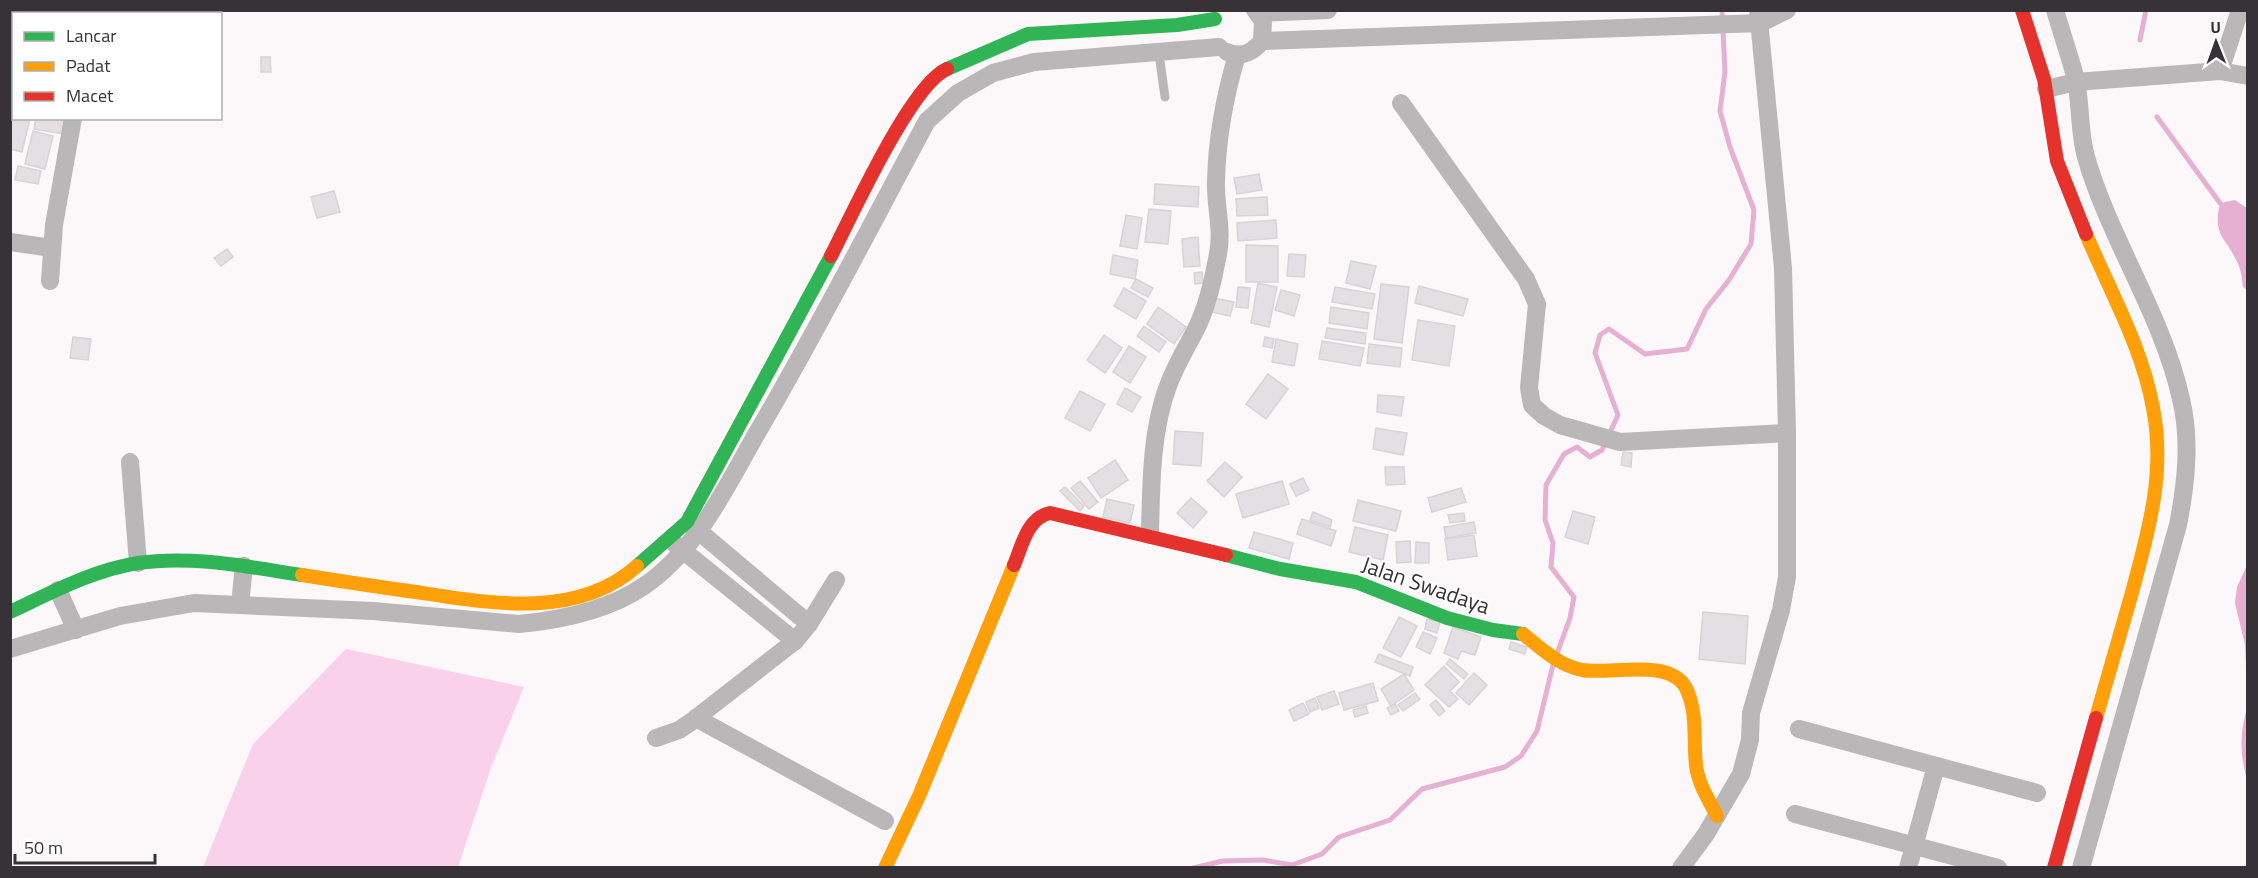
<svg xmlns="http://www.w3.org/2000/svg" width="2258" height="878" viewBox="0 0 2258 878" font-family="'Titillium Web',sans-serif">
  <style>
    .green { fill: #fad1eb }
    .water { fill: #e5b0d2 }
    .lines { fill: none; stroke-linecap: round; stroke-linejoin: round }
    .stream { stroke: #e5b0d2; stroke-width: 5 }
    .building { fill: #e4dfe2; stroke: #d8d4d6; stroke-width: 1.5 }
    .lane { stroke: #b9b7b8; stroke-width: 9 }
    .street { stroke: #b9b7b8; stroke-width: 18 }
    .fast { stroke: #30b455; stroke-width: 14 }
    .slow { stroke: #ff9f0a; stroke-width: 14 }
    .jam { stroke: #e5322d; stroke-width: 14 }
    .labels { text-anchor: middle; stroke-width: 4.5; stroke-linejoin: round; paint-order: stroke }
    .street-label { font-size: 22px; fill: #363235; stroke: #fff }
  </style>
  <rect width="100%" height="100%" fill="#fcf8fa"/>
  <polygon class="green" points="346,649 524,687 491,768 458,867 203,867 253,744"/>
  <g class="water">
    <path d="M2235,200L2247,208V290L2243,287C2242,279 2241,270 2238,264C2227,237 2212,238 2220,203Z"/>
    <polygon points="2247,565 2247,690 2245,645 2235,603 2237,587"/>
    <path d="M2247,708V781C2240,751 2239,738 2247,708Z"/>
  </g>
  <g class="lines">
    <g class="stream">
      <polyline points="2140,40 2146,10"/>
      <polyline points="2157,117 2220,203"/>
      <polyline points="1558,651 1570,618 1574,597 1551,567 1553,543 1545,520 1546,485 1564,454 1577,447 1590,457 1602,450 1618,415 1595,353 1600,335 1609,329 1645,354 1687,349 1706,309 1729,280 1751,244 1754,210 1730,147 1720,111 1725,72 1722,10"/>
      <polyline points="1193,868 1223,861 1263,860 1292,865 1322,854 1339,837 1390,820 1422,789 1505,767 1521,756 1537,731 1553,665"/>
    </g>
  </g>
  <g class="building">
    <polygon points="57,10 93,10 92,14 57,14"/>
    <rect x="10" y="46" width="4" height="19"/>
    <polygon points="261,57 270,57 271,72 261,72"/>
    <polygon points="13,104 14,118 30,118 22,152 10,149"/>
    <polygon points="36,118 66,118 63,134 34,129"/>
    <polygon points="33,131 53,136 45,169 25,164"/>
    <polygon points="18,166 41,171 38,184 15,180"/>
    <polygon points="1259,174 1262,190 1237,194 1234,178"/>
    <polygon points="1155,184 1199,187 1198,207 1154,204"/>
    <polygon points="334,191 340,212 317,218 311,197"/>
    <polygon points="1267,197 1268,215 1237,216 1236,199"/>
    <polygon points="1149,209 1171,211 1168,244 1145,242"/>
    <polygon points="1126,215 1142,218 1137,249 1120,246"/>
    <polygon points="1276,220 1277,238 1238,241 1237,223"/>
    <polygon points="1198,237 1200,266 1184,267 1182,239"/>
    <polygon points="1246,245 1278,246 1278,282 1246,282"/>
    <polygon points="227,249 233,257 221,266 214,258"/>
    <polygon points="1289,254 1306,255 1304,277 1287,276"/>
    <polygon points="1113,255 1138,260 1135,279 1110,274"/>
    <polygon points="1351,261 1376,266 1370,289 1346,283"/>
    <polygon points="1202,272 1203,283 1195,284 1194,273"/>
    <polygon points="1136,279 1153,288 1148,297 1131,288"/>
    <polygon points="1258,283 1277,287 1269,327 1251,323"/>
    <polygon points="1381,284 1409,287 1402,343 1374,339"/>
    <polygon points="1419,286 1468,299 1463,316 1415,303"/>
    <polygon points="1238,287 1250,288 1248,308 1236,307"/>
    <polygon points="1335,287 1375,294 1372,309 1332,302"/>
    <polygon points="1124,288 1146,301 1136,319 1114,306"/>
    <polygon points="1281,290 1300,295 1294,316 1275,310"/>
    <polygon points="1214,298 1234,302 1230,316 1211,312"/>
    <polygon points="1158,307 1186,327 1174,344 1147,324"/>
    <polygon points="1331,307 1369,313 1367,329 1329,323"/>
    <polygon points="1418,320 1455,326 1449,366 1412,360"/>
    <polygon points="1144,326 1166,342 1159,352 1137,336"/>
    <polygon points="1327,328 1366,333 1365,344 1325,338"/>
    <polygon points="1104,335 1122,348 1105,373 1087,360"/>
    <polygon points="73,337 91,339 88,360 70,358"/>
    <polygon points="1265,337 1274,339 1272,348 1263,346"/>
    <polygon points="1276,339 1298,344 1294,366 1272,362"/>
    <polygon points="1322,341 1364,348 1360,366 1319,359"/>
    <polygon points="1369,344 1402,348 1400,367 1367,363"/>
    <polygon points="1129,346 1146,357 1130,383 1113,372"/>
    <polygon points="1268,374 1288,389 1266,419 1246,404"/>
    <polygon points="1125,388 1141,397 1132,412 1117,404"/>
    <polygon points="1080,391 1105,404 1090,431 1065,418"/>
    <polygon points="1378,395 1404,397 1401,416 1377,412"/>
    <polygon points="1376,428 1407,433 1403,455 1373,449"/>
    <polygon points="1175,431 1203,433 1201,466 1173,464"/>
    <polygon points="1623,452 1632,453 1631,467 1621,465"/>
    <polygon points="1115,460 1128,480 1101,498 1088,478"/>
    <polygon points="1225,462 1242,477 1224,497 1207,481"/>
    <polygon points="1385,467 1404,467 1405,484 1386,485"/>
    <polygon points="1303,478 1309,490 1296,496 1290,484"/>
    <polygon points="1080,481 1098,502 1089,509 1071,488"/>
    <polygon points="1282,481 1289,504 1243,518 1236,494"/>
    <polygon points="1065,487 1084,506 1080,511 1060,491"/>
    <polygon points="1461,488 1466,502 1432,512 1428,498"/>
    <polygon points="1191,498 1207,512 1193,528 1177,513"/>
    <polygon points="1107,499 1134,505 1130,523 1103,517"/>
    <polygon points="1358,500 1401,511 1396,531 1353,521"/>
    <polygon points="1573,511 1595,517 1588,544 1565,537"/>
    <polygon points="1313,512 1332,520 1330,527 1310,520"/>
    <polygon points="1464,513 1465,521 1450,523 1448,515"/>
    <polygon points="1302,519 1336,531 1331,546 1297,534"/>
    <polygon points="1474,522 1476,533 1446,538 1444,527"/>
    <polygon points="1355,527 1388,535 1383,560 1349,552"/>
    <polygon points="1254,532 1293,543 1289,559 1249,548"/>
    <polygon points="1474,535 1477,556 1448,560 1445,539"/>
    <polygon points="1410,541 1411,562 1397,563 1396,542"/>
    <polygon points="1416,542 1429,543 1429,563 1415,563"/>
    <polygon points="1703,612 1748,616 1745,664 1699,659"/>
    <polygon points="1399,617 1417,626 1401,657 1383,648"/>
    <polygon points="1427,619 1440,622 1437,633 1425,629"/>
    <polygon points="1453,627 1481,637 1475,655 1461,651 1458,659 1444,653"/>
    <polygon points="1423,632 1437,638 1430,654 1416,647"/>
    <polygon points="1511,642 1527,647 1525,654 1509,649"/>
    <polygon points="1379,654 1413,667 1410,676 1375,662"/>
    <polygon points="1450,659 1468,674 1464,679 1446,664"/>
    <polygon points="1444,666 1459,682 1450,691 1458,699 1449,707 1425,685"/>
    <polygon points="1474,673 1487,685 1469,705 1456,693"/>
    <polygon points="1404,674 1414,690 1391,706 1381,689"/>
    <polygon points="1373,683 1378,701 1344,710 1339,693"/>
    <polygon points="1334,691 1339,704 1322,710 1317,697"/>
    <polygon points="1415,693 1420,699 1403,711 1398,705"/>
    <polygon points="1315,698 1319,708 1310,712 1306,702"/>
    <polygon points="1436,700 1445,711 1439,716 1430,705"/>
    <polygon points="1303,703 1309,714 1294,721 1289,710"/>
    <polygon points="1395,704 1399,711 1391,715 1387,708"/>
    <polygon points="1366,706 1368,713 1355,717 1353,710"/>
  </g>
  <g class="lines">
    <polyline class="lane" points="1159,54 1165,97"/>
    <g class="street">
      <path d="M2055,10C2062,34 2070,57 2076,80C2081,106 2079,132 2086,157C2110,240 2162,314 2181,399C2191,440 2186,484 2178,525L2081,868"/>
      <polyline points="1258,13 1328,10"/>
      <polyline points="37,14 37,10"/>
      <polyline points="1262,41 1761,23 1787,10"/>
      <path d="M1227,52C1242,58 1252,53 1262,41L1263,21L1255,10"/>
      <polyline points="2220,71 2240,10"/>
      <polyline points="2046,89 2076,82 2220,71 2248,76"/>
      <polyline points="1401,103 1526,279 1537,304 1529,388 1532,405 1544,416 1560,425 1620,442 1787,433"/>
      <polyline points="10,242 52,248"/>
      <polyline points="50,281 54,225 73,118"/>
      <polyline points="130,462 138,563"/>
      <polyline points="689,523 809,624"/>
      <path d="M1150,535C1151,487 1151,431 1168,386C1175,367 1185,350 1194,333C1207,309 1213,280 1218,254C1223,229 1215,206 1216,181C1217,139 1225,95 1237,55"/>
      <polyline points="675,544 795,641"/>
      <polyline points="58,590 76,630"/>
      <polyline points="240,604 244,566"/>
      <path d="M10,649L120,616L194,603L373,611L519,624C561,620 609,610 644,586C697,550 726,487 757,433C817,331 871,225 927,121L958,93L993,73L1034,62L1219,47"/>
      <polyline points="696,718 885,821"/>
      <polyline points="1799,729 2037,793"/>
      <polyline points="656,738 679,730 691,722 795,641 809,624 836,580"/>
      <polyline points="1795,814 1998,868"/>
      <polyline points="1681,868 1706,834 1741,774 1750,740 1751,713 1781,610 1787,577 1787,433 1783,268 1758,10"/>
      <polyline points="1908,868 1936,766"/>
    </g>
    <g class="fast">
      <polyline points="947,69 1028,34 1177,25 1215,19"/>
      <polyline points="1226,555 1280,569 1356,582 1447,618 1493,630 1523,634"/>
      <polyline points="637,566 687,522 831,256"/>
      <path d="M10,612C51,593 93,570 138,563C192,555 249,567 302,575"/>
    </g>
    <g class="slow">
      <path d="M2086,234C2110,291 2142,347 2153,408C2166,473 2148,533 2131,596C2119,637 2108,677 2096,718"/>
      <path d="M302,575C340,581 378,587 416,592C488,603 577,620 637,566"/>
      <path d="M1523,634C1542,649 1558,665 1582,670C1610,675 1669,657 1686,688C1698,713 1693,739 1696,765C1698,784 1709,800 1717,816"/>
      <polyline points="885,868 919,796 1014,565"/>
    </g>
    <g class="jam">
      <polyline points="2022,10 2044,79 2057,161 2086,234"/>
      <path d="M831,256C851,217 911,84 947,69"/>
      <path d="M1014,565C1022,546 1027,518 1050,513L1226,555"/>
      <polyline points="2054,868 2096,718"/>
    </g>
  </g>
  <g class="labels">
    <g class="street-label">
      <text transform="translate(1426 585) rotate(19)" y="8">Jalan Swadaya</text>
    </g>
  </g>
  <rect width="2258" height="878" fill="none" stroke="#363235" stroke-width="24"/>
  <rect x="12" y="12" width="210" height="108" fill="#ffffff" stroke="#afadae" stroke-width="1.5"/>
  <rect x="24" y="32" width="30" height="9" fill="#30b455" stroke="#afadae" stroke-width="1.5"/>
  <text x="66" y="42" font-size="18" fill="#363235">Lancar</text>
  <rect x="24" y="62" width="30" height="9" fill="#ff9f0a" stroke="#afadae" stroke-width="1.5"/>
  <text x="66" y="72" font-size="18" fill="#363235">Padat</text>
  <rect x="24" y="92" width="30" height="9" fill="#e5322d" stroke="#afadae" stroke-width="1.5"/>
  <text x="66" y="102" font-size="18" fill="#363235">Macet</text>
  <g transform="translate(2216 42) rotate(359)" stroke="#ffffff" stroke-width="4.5" paint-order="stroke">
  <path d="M0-4.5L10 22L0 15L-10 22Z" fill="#363235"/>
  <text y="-9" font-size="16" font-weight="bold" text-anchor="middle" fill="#363235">U</text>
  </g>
  <path d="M15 854v9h140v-9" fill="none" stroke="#363235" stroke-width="3"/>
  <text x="24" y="854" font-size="18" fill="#363235" stroke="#ffffff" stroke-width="4.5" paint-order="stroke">50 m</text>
</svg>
